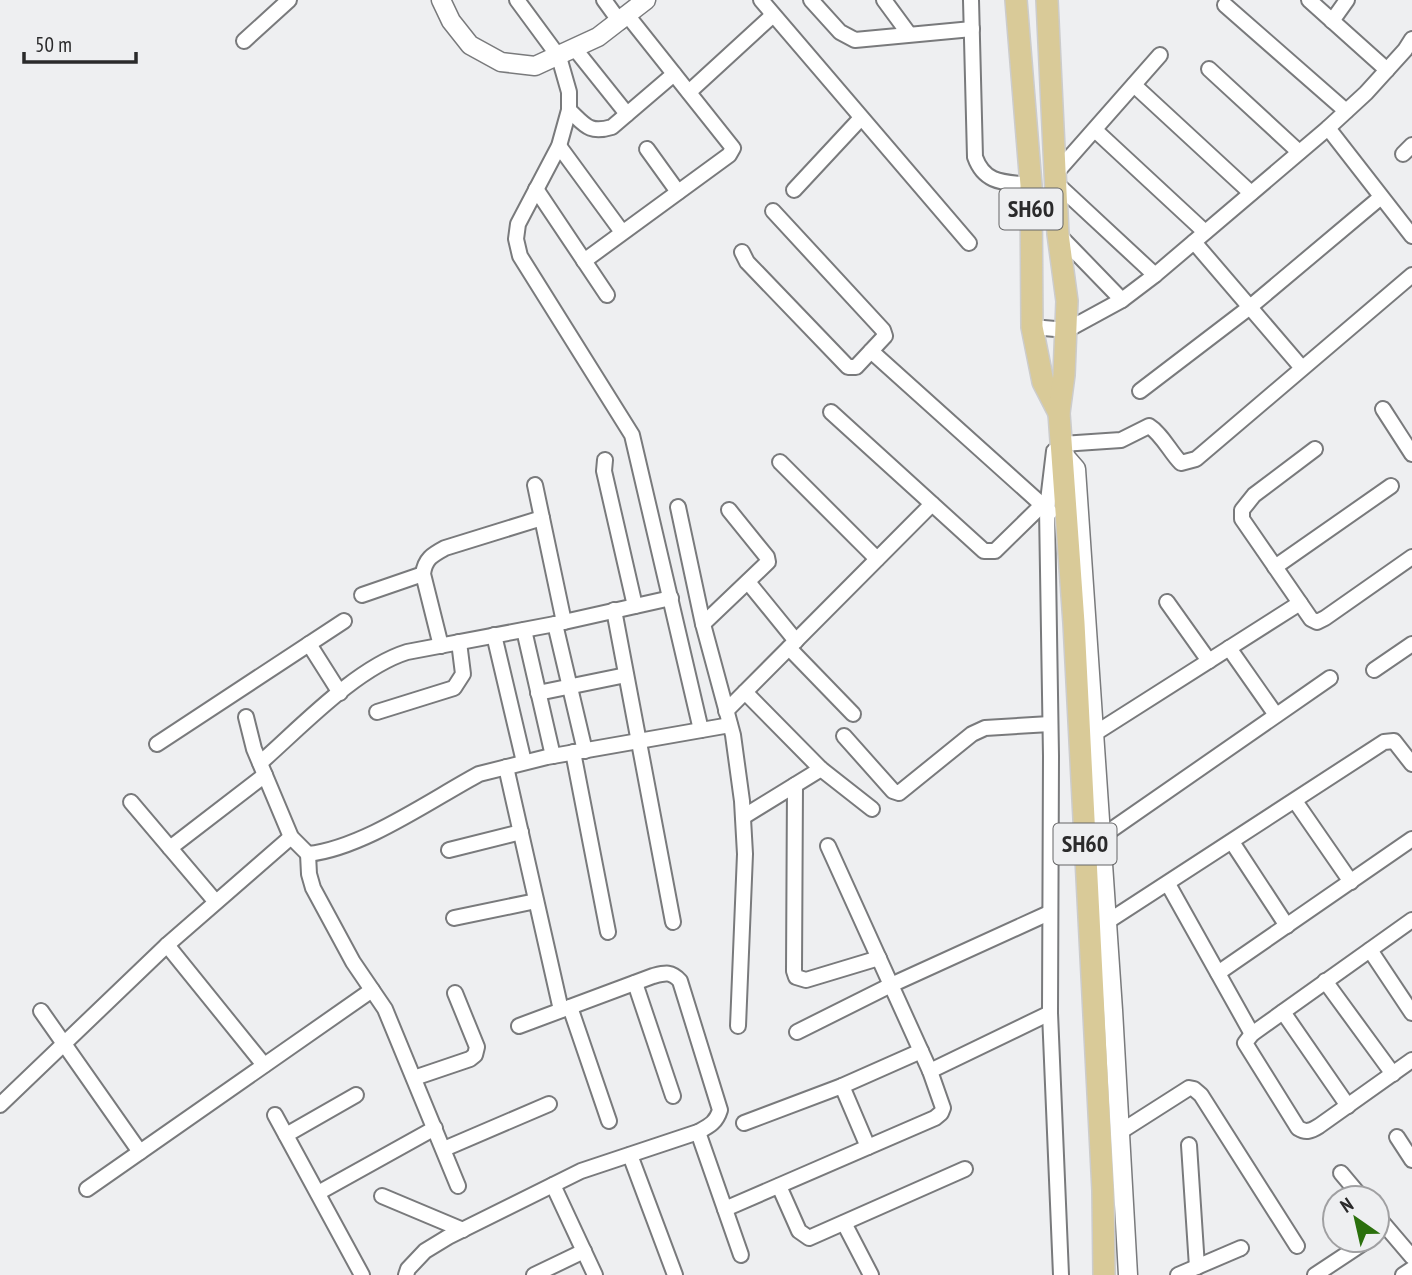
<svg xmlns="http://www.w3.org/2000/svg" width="1412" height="1275" viewBox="0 0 1412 1275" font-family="'PT Sans Narrow',sans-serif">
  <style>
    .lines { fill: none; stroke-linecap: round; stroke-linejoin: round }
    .minor-casing { stroke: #797a7c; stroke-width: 18 }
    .tertiary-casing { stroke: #797a7c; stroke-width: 21 }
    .primary-casing { stroke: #ccc; stroke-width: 24 }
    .minor { stroke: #fff; stroke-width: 14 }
    .tertiary { stroke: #fff; stroke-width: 18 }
    .primary { stroke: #d9ca98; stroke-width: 21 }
    .labels { text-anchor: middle; stroke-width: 7; stroke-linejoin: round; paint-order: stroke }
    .shield { fill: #eeeff1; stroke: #656566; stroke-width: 2 }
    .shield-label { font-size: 24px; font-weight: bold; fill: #2a2a2b }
  </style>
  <rect width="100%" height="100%" fill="#eeeff1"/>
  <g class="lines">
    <g class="minor-casing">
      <g id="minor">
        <polyline points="517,0 559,57 569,92 569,110 559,146 518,224 516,239 520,256 632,435 701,730"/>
        <polyline points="604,0 620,22"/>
        <polyline points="761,0 969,243"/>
        <polyline points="811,0 840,32 855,40 972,29"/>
        <polyline points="884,0 909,34"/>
        <path d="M971,0L975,157C985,185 1006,182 1031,185"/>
        <polyline points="1309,0 1387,70"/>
        <polyline points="1225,5 1346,111"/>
        <polyline points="1332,21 1347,0"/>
        <polyline points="244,41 289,0"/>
        <polyline points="575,49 627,114"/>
        <polyline points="1209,69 1299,152"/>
        <polyline points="1134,85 1251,193"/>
        <polyline points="689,92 773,15"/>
        <path d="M569,110C585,125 589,134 612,127L674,74"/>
        <polyline points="1328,128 1412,236"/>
        <polyline points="1095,130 1205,232"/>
        <polyline points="559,146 622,232"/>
        <polyline points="647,149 678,192"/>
        <polyline points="1403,154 1412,145"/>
        <polyline points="1056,173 1160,55"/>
        <polyline points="1057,184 1155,275"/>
        <polyline points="536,189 607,295"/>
        <polyline points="794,190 861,118"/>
        <polyline points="1058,234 1122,300"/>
        <polyline points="1194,242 1302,368"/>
        <polyline points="742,252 747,262 848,367 856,367 885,336 883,330 773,211"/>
        <polyline points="584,261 729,155 733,148 628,16"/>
        <polyline points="1032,327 1067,330 1122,300 1155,275 1328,128 1366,93 1405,50 1412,39"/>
        <polyline points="871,351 1050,512"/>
        <polyline points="1140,391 1250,307 1381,197"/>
        <polyline points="1383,409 1412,454"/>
        <polyline points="831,412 984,551 995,551 1042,505"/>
        <path d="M1062,444L1121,440L1149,426C1162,434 1170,452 1181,463L1196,459L1412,275"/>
        <polyline points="1315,449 1254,495 1242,510 1242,519 1311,619 1317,622 1325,618 1412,557"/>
        <polyline points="1054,451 1047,509 1051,756 1050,1013 1061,1275"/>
        <polyline points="605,460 604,471 635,606"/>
        <polyline points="780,462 877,559"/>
        <polyline points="535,485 564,622"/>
        <polyline points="678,507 703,624 733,735 742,801 745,854 738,1026"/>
        <polyline points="1275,567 1391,486"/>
        <polyline points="748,582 796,641"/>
        <polyline points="362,595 423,574"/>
        <polyline points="1167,602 1209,661"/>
        <polyline points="614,610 673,922"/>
        <polyline points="555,624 585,751"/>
        <polyline points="703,624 768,562 767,557 729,510"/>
        <polyline points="524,630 553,756"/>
        <polyline points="494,635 524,762"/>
        <polyline points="309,644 340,693"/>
        <path d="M441,646L423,574C425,559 432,555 445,548L542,518"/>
        <polyline points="789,648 853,714"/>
        <polyline points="1229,648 1276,715"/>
        <polyline points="1374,670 1412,644"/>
        <polyline points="745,692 821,769 872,809"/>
        <polyline points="538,693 626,675"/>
        <polyline points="726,711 932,504"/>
        <polyline points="377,712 454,688 463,674 459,642"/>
        <path d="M246,717L254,749L291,837L308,854C363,848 429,801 479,774L547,757L730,725"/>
        <polyline points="1094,734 1300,603"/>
        <polyline points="844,736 893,791 899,793 972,734 985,728 1050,724"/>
        <polyline points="157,744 344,621"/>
        <polyline points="573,752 608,932"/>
        <path d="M260,763C301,727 356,668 407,652L555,624L671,598"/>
        <polyline points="506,767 561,1010"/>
        <polyline points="795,785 794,971 796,977 806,980 879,958"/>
        <polyline points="1295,801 1351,882"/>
        <polyline points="131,802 215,901"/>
        <polyline points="743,817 821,769"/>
        <polyline points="1101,837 1330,678"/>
        <polyline points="1232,842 1287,926"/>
        <polyline points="170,848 265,775"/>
        <polyline points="449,850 521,832"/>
        <polyline points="308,854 309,874 313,888 353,962 385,1009 458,1186"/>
        <polyline points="1168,884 1252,1034"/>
        <polyline points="454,918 536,901"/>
        <path d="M1412,920L1252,1034L1245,1043L1298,1128C1306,1133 1311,1131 1319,1126L1412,1060"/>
        <polyline points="1107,922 1384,742 1394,741 1412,764"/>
        <polyline points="167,945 264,1065"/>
        <polyline points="1370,950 1412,1013"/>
        <polyline points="1218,973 1412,839"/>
        <polyline points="1325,981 1393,1074"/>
        <polyline points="635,983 673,1096"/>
        <polyline points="570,1007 609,1121"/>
        <polyline points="41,1011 140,1152"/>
        <polyline points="1283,1012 1348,1106"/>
        <polyline points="797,1032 891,985 1049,913"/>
        <polyline points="930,1071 1050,1013"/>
        <polyline points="414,1078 470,1059 475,1055 477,1047 455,993"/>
        <polyline points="842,1086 868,1147"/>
        <polyline points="0,1105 167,945 291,837"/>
        <polyline points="275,1115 362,1275"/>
        <polyline points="744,1123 842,1086 921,1051"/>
        <polyline points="698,1132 741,1255"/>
        <polyline points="1120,1132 1189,1088 1194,1089 1201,1095 1297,1246"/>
        <polyline points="286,1135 356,1095"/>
        <polyline points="1397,1137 1412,1160"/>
        <polyline points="1189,1145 1197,1267"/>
        <polyline points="444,1149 549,1104"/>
        <polyline points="630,1155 675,1275"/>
        <polyline points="1341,1173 1362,1198"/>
        <polyline points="553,1185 595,1275"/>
        <polyline points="779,1186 799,1231 809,1238 965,1169"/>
        <polyline points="87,1189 372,990"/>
        <polyline points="318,1193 435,1128"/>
        <polyline points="382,1196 463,1230"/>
        <polyline points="725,1209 935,1118 941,1113 943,1108 930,1071 828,846"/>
        <polyline points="1377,1216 1412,1257"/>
        <polyline points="844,1223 871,1275"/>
        <path d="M406,1275L408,1269L425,1251L448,1237L581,1171L698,1132C709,1126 716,1123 720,1110L680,981C671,971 665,973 653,976L519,1026"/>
        <polyline points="534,1275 584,1251"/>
        <polyline points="1178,1275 1241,1248"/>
        <polyline points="1315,1275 1368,1240"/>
        <polyline points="1403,1275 1412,1269"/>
      </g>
    </g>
    <g class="tertiary-casing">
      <g id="tertiary">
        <polyline points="441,0 451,21 470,45 501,62 535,66 598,37 646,0"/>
        <polyline points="1063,454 1076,469 1113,1010 1128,1275"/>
      </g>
    </g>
    <g class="primary-casing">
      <g id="primary">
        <polyline points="1016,0 1031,185 1032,327 1043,382 1059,413"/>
        <polyline points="1047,0 1058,234 1067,301 1064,375 1059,413 1074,623 1103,1191 1104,1275"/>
      </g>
    </g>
    <use href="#minor" class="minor"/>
    <use href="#tertiary" class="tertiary"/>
    <use href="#primary" class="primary"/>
  </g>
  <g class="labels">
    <g class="shield">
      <rect x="999.5" y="188.5" width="63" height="41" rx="5"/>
      <rect x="1053.5" y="823.5" width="63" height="41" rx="5"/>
    </g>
    <g class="shield-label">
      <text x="1031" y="217">SH60</text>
      <text x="1085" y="852">SH60</text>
    </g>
  </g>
  <g transform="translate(1356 1219) rotate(326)"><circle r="33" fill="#eeeff1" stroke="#a0a0a2" stroke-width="2"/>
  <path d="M0-5L12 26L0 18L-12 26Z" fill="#2b700d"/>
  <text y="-10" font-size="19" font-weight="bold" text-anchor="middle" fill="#2a2a2b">N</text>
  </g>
  <path d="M24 52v10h112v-10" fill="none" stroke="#2a2a2b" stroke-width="3.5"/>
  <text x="35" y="52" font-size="21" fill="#2a2a2b" stroke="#eeeff1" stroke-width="5" paint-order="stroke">50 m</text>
</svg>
